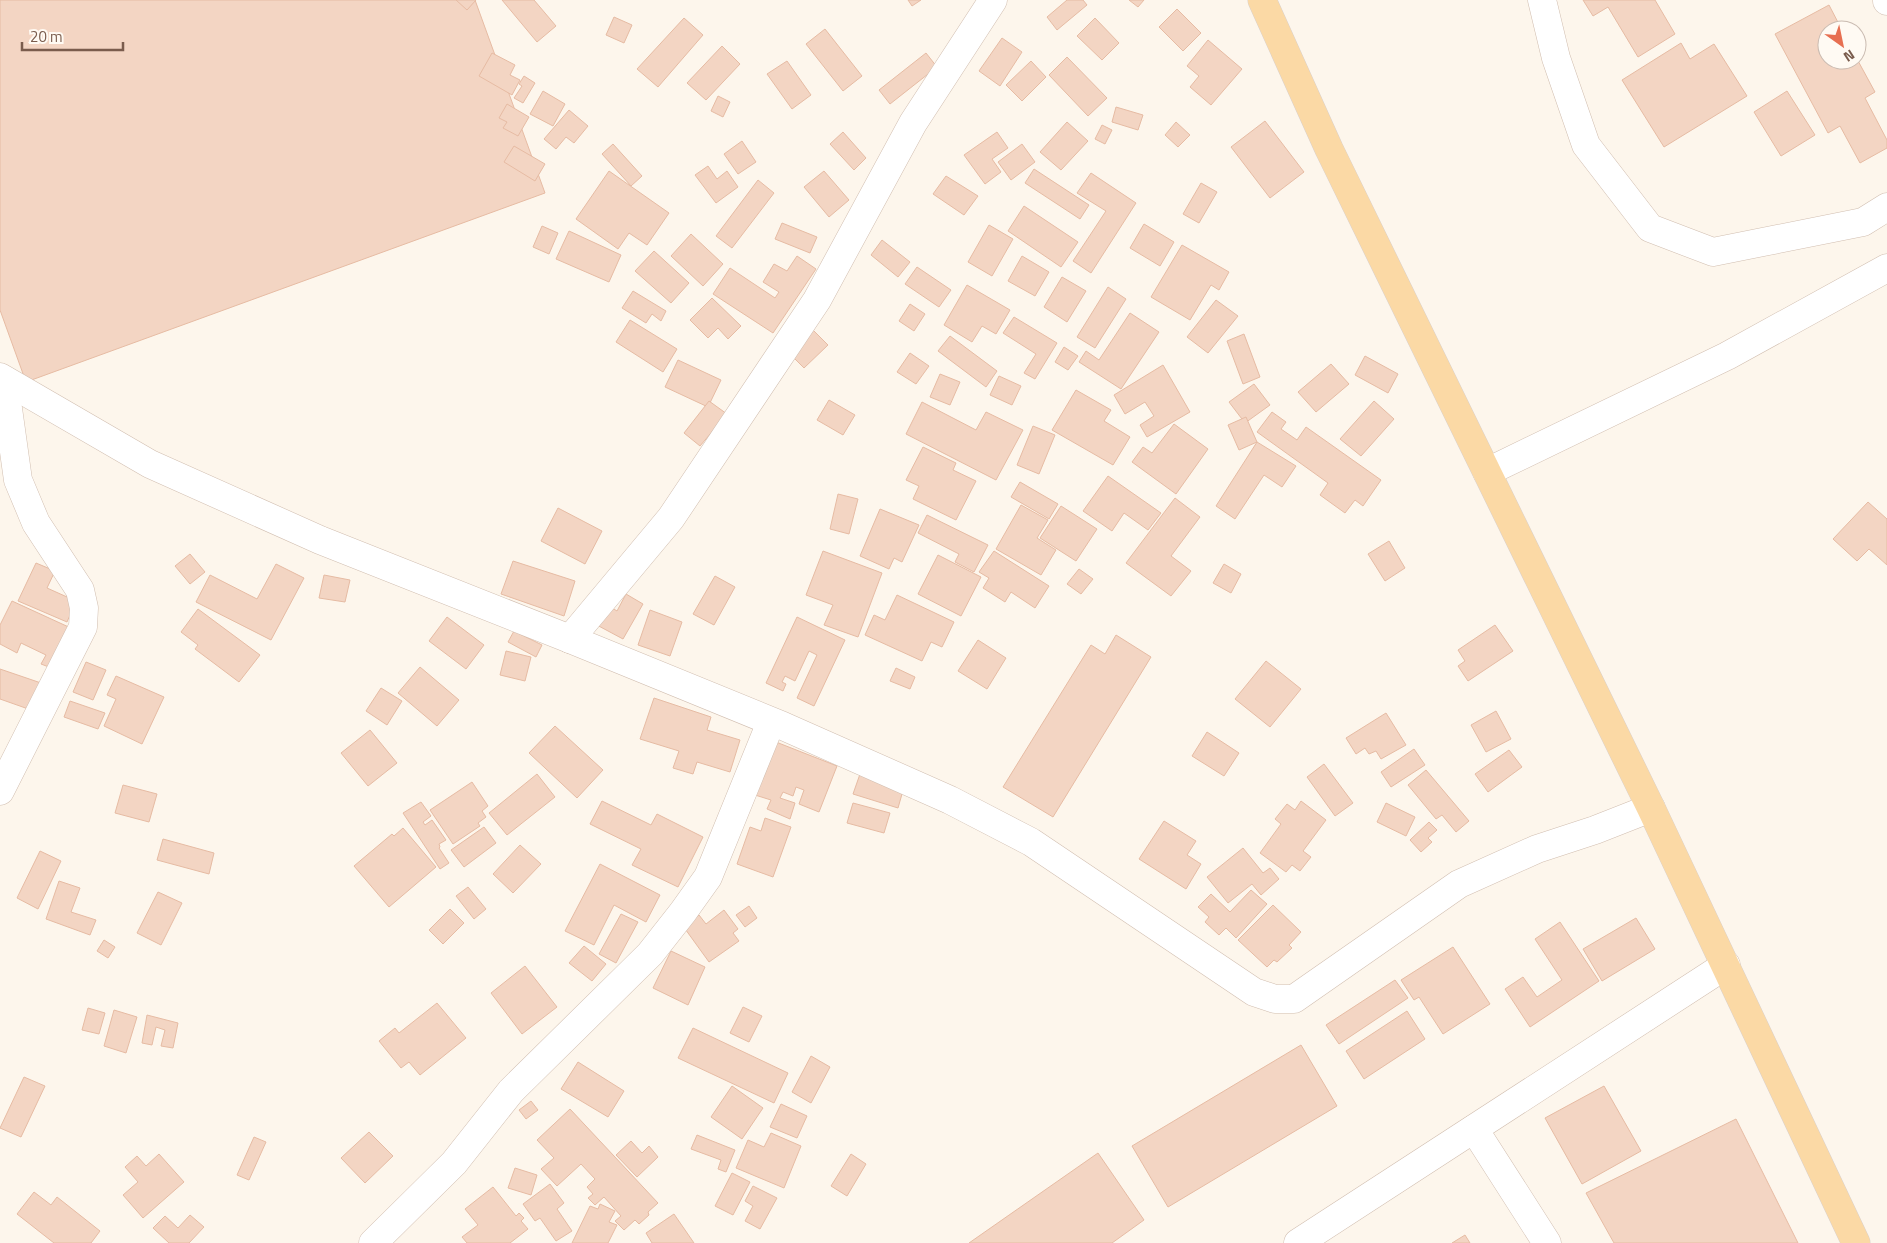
<svg xmlns="http://www.w3.org/2000/svg" width="1887" height="1243" viewBox="0 0 1887 1243" font-family="'Titillium Web',sans-serif">
  <style>
    .building { fill: #f3d5c3; stroke: #e6bba3 }
    .lines { fill: none; stroke-linecap: round; stroke-linejoin: round }
    .minor-casing { stroke: #d1beb0; stroke-width: 29 }
    .major-casing { stroke: #dad1cd; stroke-width: 29 }
    .minor { stroke: #fff; stroke-width: 28 }
    .major { stroke: #fbd9a5; stroke-width: 28 }
  </style>
  <rect width="100%" height="100%" fill="#fdf6ec"/>
  <g class="building">
    <polygon points="0,0 475,0 545,193 26,382 0,310"/>
    <polygon points="456,0 476,0 467,10"/>
    <polygon points="502,0 534,0 556,26 537,42"/>
    <polygon points="908,0 921,0 912,6"/>
    <polygon points="1067,0 1083,0 1087,5 1057,30 1047,17"/>
    <polygon points="1129,0 1144,0 1138,7"/>
    <polygon points="1583,0 1655,0 1675,34 1638,57 1608,7 1593,16"/>
    <polygon points="1829,5 1842,30 1827,30 1827,60 1857,60 1857,59 1875,92 1865,98 1887,140 1887,148 1860,163 1840,126 1828,133 1775,34"/>
    <polygon points="1177,9 1201,33 1183,51 1159,27"/>
    <polygon points="614,17 632,25 624,43 606,35"/>
    <polygon points="684,18 703,35 658,87 637,69"/>
    <polygon points="1095,18 1119,43 1102,60 1077,36"/>
    <polygon points="825,29 862,76 843,91 806,44"/>
    <polygon points="1002,38 1022,52 1000,86 979,71"/>
    <polygon points="1208,40 1242,69 1211,105 1190,87 1199,76 1187,66"/>
    <polygon points="1681,43 1690,59 1714,44 1747,96 1664,147 1622,80"/>
    <polygon points="722,46 740,64 706,100 687,83"/>
    <polygon points="492,53 515,65 510,75 520,80 512,95 479,76"/>
    <polygon points="926,53 937,67 890,104 879,90"/>
    <polygon points="1067,57 1107,98 1088,116 1049,75"/>
    <polygon points="787,61 811,95 792,109 767,74"/>
    <polygon points="1031,61 1046,77 1022,101 1006,85"/>
    <polygon points="524,76 535,83 523,103 514,98 522,86 519,84"/>
    <polygon points="543,91 565,104 553,126 530,114"/>
    <polygon points="1787,91 1815,135 1781,156 1754,112"/>
    <polygon points="718,96 730,102 723,117 711,111"/>
    <polygon points="507,104 529,117 518,136 503,128 507,122 499,118"/>
    <polygon points="1116,107 1143,115 1138,130 1112,122"/>
    <polygon points="569,110 588,126 574,143 566,137 556,149 544,139"/>
    <polygon points="1265,121 1304,172 1270,198 1231,147"/>
    <polygon points="1067,122 1088,141 1061,170 1040,152"/>
    <polygon points="1176,122 1190,135 1178,147 1165,135"/>
    <polygon points="1102,125 1112,130 1105,144 1095,139"/>
    <polygon points="843,132 866,158 854,170 830,144"/>
    <polygon points="997,132 1008,148 992,159 1001,172 985,184 964,155"/>
    <polygon points="742,141 756,162 738,174 724,154"/>
    <polygon points="613,144 642,176 631,186 602,154"/>
    <polygon points="1022,144 1035,162 1011,180 998,162"/>
    <polygon points="514,146 545,164 535,181 504,162"/>
    <polygon points="708,166 717,179 727,171 738,187 716,203 695,175"/>
    <polygon points="1034,169 1089,205 1080,219 1025,183"/>
    <polygon points="609,171 669,213 647,245 629,233 618,249 576,219"/>
    <polygon points="824,171 849,200 829,217 804,187"/>
    <polygon points="1091,173 1136,203 1091,273 1073,261 1106,211 1077,193"/>
    <polygon points="946,176 978,196 964,215 933,194"/>
    <polygon points="758,180 774,193 732,248 716,236"/>
    <polygon points="1201,183 1217,192 1199,223 1183,214"/>
    <polygon points="1024,206 1078,242 1061,267 1008,231"/>
    <polygon points="782,223 817,237 810,253 775,239"/>
    <polygon points="1144,224 1174,242 1160,266 1130,248"/>
    <polygon points="989,225 1013,239 992,276 968,262"/>
    <polygon points="542,226 558,233 549,254 533,247"/>
    <polygon points="569,231 621,255 609,282 556,259"/>
    <polygon points="691,234 723,264 703,286 671,256"/>
    <polygon points="882,240 910,262 898,277 871,255"/>
    <polygon points="1182,245 1229,272 1219,290 1211,285 1190,320 1151,297"/>
    <polygon points="654,251 689,283 671,303 635,271"/>
    <polygon points="797,256 816,269 773,333 713,294 730,268 775,298 779,292 763,282 774,264 787,271"/>
    <polygon points="1022,256 1049,272 1035,296 1008,281"/>
    <polygon points="917,267 951,290 939,307 905,284"/>
    <polygon points="1062,277 1086,291 1067,322 1044,307"/>
    <polygon points="967,285 1010,310 996,334 982,326 972,342 944,325"/>
    <polygon points="1108,287 1126,299 1095,348 1077,337"/>
    <polygon points="633,291 666,311 661,321 652,314 646,323 622,308"/>
    <polygon points="712,298 741,326 728,339 718,328 708,338 690,320"/>
    <polygon points="1216,300 1238,316 1208,353 1187,337"/>
    <polygon points="910,304 925,314 914,331 899,321"/>
    <polygon points="1130,313 1159,332 1121,389 1079,362 1086,351 1099,360"/>
    <polygon points="1014,317 1057,343 1035,379 1024,373 1036,354 1003,333"/>
    <polygon points="630,320 677,349 663,372 616,342"/>
    <polygon points="812,329 828,345 804,368 788,352"/>
    <polygon points="1244,334 1260,377 1243,384 1227,341"/>
    <polygon points="950,336 997,371 986,387 938,351"/>
    <polygon points="1064,347 1078,356 1068,370 1055,362"/>
    <polygon points="910,353 929,366 916,384 897,372"/>
    <polygon points="1365,356 1398,374 1388,393 1355,375"/>
    <polygon points="678,360 721,380 708,407 665,387"/>
    <polygon points="1331,364 1349,384 1316,412 1298,392"/>
    <polygon points="1163,365 1190,412 1147,437 1140,425 1154,416 1145,402 1125,414 1114,395"/>
    <polygon points="940,374 960,382 950,405 930,397"/>
    <polygon points="999,376 1021,386 1012,405 990,395"/>
    <polygon points="1254,384 1270,405 1245,423 1229,402"/>
    <polygon points="1076,390 1111,410 1104,421 1130,437 1113,465 1052,430"/>
    <polygon points="829,400 855,415 843,435 817,420"/>
    <polygon points="709,401 727,414 700,446 684,433"/>
    <polygon points="1374,401 1394,419 1361,456 1340,439"/>
    <polygon points="922,402 976,430 986,412 1023,430 996,480 906,434"/>
    <polygon points="1272,412 1286,422 1281,429 1297,440 1306,427 1381,480 1363,506 1355,500 1345,513 1320,495 1328,483 1257,432"/>
    <polygon points="1246,417 1257,442 1239,450 1228,425"/>
    <polygon points="1174,424 1208,449 1176,494 1132,462 1143,447 1152,453"/>
    <polygon points="1033,426 1055,435 1039,474 1017,465"/>
    <polygon points="1257,442 1296,466 1282,487 1264,475 1235,519 1216,506"/>
    <polygon points="923,447 956,463 953,470 976,481 956,520 913,499 919,486 906,480"/>
    <polygon points="1108,476 1161,513 1148,530 1124,513 1112,531 1083,511"/>
    <polygon points="1020,482 1058,504 1049,519 1011,497"/>
    <polygon points="838,494 858,499 849,534 830,529"/>
    <polygon points="1175,498 1200,517 1171,556 1191,571 1171,596 1126,563"/>
    <polygon points="1868,502 1887,519 1887,565 1869,549 1857,561 1833,539"/>
    <polygon points="1021,505 1048,520 1037,538 1056,550 1041,575 996,549"/>
    <polygon points="1061,506 1097,529 1076,561 1040,538"/>
    <polygon points="558,508 602,531 585,564 541,541"/>
    <polygon points="880,509 919,525 902,562 894,558 889,569 860,556"/>
    <polygon points="927,515 988,545 974,572 955,562 959,554 918,533"/>
    <polygon points="1389,541 1405,568 1385,581 1368,554"/>
    <polygon points="823,551 882,573 858,637 824,625 833,605 806,595"/>
    <polygon points="994,551 1049,586 1035,608 1011,592 1005,602 983,588 989,578 979,572"/>
    <polygon points="190,554 205,572 190,584 175,566"/>
    <polygon points="938,555 981,577 961,616 918,594"/>
    <polygon points="513,561 575,581 564,616 501,594"/>
    <polygon points="36,563 55,571 47,588 76,601 67,622 18,601"/>
    <polygon points="276,564 304,578 271,640 196,602 210,575 257,599"/>
    <polygon points="1224,564 1241,574 1231,593 1213,583"/>
    <polygon points="1079,569 1093,579 1081,594 1067,584"/>
    <polygon points="324,575 350,580 345,602 319,598"/>
    <polygon points="715,576 735,587 714,625 693,614"/>
    <polygon points="626,594 643,604 623,639 595,624 606,604 617,611"/>
    <polygon points="897,595 954,622 942,647 931,642 922,661 865,635 874,615 885,620"/>
    <polygon points="12,601 73,629 54,669 41,664 46,655 21,643 17,653 0,644 0,625"/>
    <polygon points="198,609 260,655 239,682 195,649 198,645 181,632"/>
    <polygon points="650,610 682,622 670,656 638,645"/>
    <polygon points="447,617 484,645 466,669 429,641"/>
    <polygon points="797,617 845,640 814,706 797,698 817,655 809,651 795,681 785,676 782,682 786,684 783,691 766,683"/>
    <polygon points="1495,625 1513,651 1468,681 1458,666 1465,661 1458,650"/>
    <polygon points="514,631 542,645 536,657 508,642"/>
    <polygon points="1116,635 1151,657 1053,817 1003,787 1091,645 1105,654"/>
    <polygon points="978,640 1006,658 987,689 958,671"/>
    <polygon points="506,651 531,657 525,681 500,675"/>
    <polygon points="1266,661 1301,689 1270,727 1235,699"/>
    <polygon points="86,662 106,670 93,700 73,692"/>
    <polygon points="420,667 459,700 437,726 398,693"/>
    <polygon points="896,668 915,677 910,689 890,681"/>
    <polygon points="0,669 44,684 34,711 0,699"/>
    <polygon points="116,676 164,697 142,744 104,726 116,699 107,695"/>
    <polygon points="381,688 402,701 387,725 366,711"/>
    <polygon points="654,698 711,717 707,730 740,740 730,772 697,762 693,774 673,768 679,751 640,739"/>
    <polygon points="70,701 105,713 98,729 64,717"/>
    <polygon points="1496,711 1511,739 1486,752 1471,725"/>
    <polygon points="1386,713 1406,745 1381,759 1376,751 1369,754 1365,748 1356,754 1346,738"/>
    <polygon points="555,726 603,770 577,798 529,753"/>
    <polygon points="370,730 397,763 368,786 341,753"/>
    <polygon points="1207,732 1239,753 1224,776 1192,756"/>
    <polygon points="776,742 837,766 819,812 799,804 804,790 796,787 793,796 783,792 780,798 795,803 790,819 767,809 771,800 755,795"/>
    <polygon points="1414,749 1425,765 1391,787 1381,772"/>
    <polygon points="1509,750 1522,767 1488,792 1475,774"/>
    <polygon points="1324,764 1353,803 1335,816 1307,777"/>
    <polygon points="1426,770 1469,821 1456,832 1442,815 1436,819 1408,785"/>
    <polygon points="537,774 555,797 507,835 489,813"/>
    <polygon points="860,774 904,787 898,808 853,794"/>
    <polygon points="472,782 488,806 482,811 486,817 478,823 480,826 453,844 430,810"/>
    <polygon points="123,785 157,794 149,822 115,813"/>
    <polygon points="602,801 651,825 657,814 703,837 678,887 632,865 641,849 590,824"/>
    <polygon points="1301,801 1326,820 1303,851 1311,857 1300,871 1292,865 1286,872 1260,853 1281,824 1275,819 1287,804 1295,810"/>
    <polygon points="421,802 431,816 423,822 425,825 432,820 446,840 439,844 440,847 439,848 449,863 440,869 403,813"/>
    <polygon points="853,803 890,813 884,833 847,823"/>
    <polygon points="1386,803 1415,817 1406,836 1377,822"/>
    <polygon points="765,818 791,827 773,877 737,864 750,827 761,831"/>
    <polygon points="1164,821 1196,841 1187,855 1201,864 1186,889 1139,859"/>
    <polygon points="1429,822 1437,830 1428,838 1432,842 1421,852 1410,840"/>
    <polygon points="484,827 496,843 464,867 451,850"/>
    <polygon points="403,828 436,867 389,907 354,866 392,834 394,836"/>
    <polygon points="163,839 214,853 209,874 157,860"/>
    <polygon points="520,845 541,864 513,893 493,874"/>
    <polygon points="1243,848 1263,873 1270,868 1279,879 1261,895 1252,884 1228,903 1207,877"/>
    <polygon points="40,851 61,861 38,909 17,898"/>
    <polygon points="600,864 660,895 646,922 614,905 594,945 565,931"/>
    <polygon points="59,881 80,888 71,912 96,920 90,935 46,919"/>
    <polygon points="468,887 486,909 474,919 456,896"/>
    <polygon points="1251,890 1267,904 1236,938 1226,928 1219,935 1205,922 1209,917 1198,907 1211,894 1230,912"/>
    <polygon points="158,892 182,903 161,945 137,933"/>
    <polygon points="1273,905 1301,932 1289,945 1292,948 1277,962 1274,960 1267,967 1238,940"/>
    <polygon points="749,906 757,918 745,927 736,915"/>
    <polygon points="450,909 464,923 443,944 429,930"/>
    <polygon points="724,910 738,929 733,933 739,941 709,962 683,926 699,915 706,924"/>
    <polygon points="621,914 638,922 616,963 599,954"/>
    <polygon points="1636,918 1655,949 1602,981 1583,949"/>
    <polygon points="1560,922 1599,981 1530,1027 1505,989 1523,977 1537,997 1562,980 1535,939"/>
    <polygon points="104,940 115,947 108,958 97,951"/>
    <polygon points="584,946 606,964 592,981 569,963"/>
    <polygon points="1453,947 1490,1004 1443,1034 1419,997 1414,1000 1401,980"/>
    <polygon points="671,951 705,967 688,1005 653,988"/>
    <polygon points="525,966 557,1007 522,1034 491,993"/>
    <polygon points="1395,980 1408,998 1339,1044 1326,1025"/>
    <polygon points="437,1003 466,1038 420,1075 409,1062 401,1068 379,1041 395,1028 399,1033"/>
    <polygon points="743,1007 762,1016 749,1042 730,1033"/>
    <polygon points="88,1008 105,1013 99,1034 82,1030"/>
    <polygon points="114,1010 137,1017 126,1053 104,1046"/>
    <polygon points="1407,1011 1425,1039 1364,1079 1346,1051"/>
    <polygon points="147,1015 178,1023 173,1048 161,1046 165,1030 156,1027 152,1045 142,1043"/>
    <polygon points="693,1028 788,1073 774,1103 678,1058"/>
    <polygon points="1301,1045 1337,1106 1168,1207 1132,1146"/>
    <polygon points="811,1056 830,1067 811,1103 792,1092"/>
    <polygon points="578,1062 624,1091 608,1117 561,1089"/>
    <polygon points="24,1077 45,1086 21,1137 0,1128"/>
    <polygon points="732,1086 763,1108 742,1139 711,1117"/>
    <polygon points="1604,1086 1641,1151 1582,1184 1545,1118"/>
    <polygon points="531,1101 538,1110 526,1119 519,1110"/>
    <polygon points="781,1104 807,1116 797,1138 770,1127"/>
    <polygon points="570,1109 658,1203 648,1212 649,1215 639,1224 635,1220 624,1230 615,1221 621,1216 604,1197 595,1205 588,1198 593,1194 587,1187 595,1179 581,1164 557,1186 541,1169 554,1158 537,1140"/>
    <polygon points="1736,1119 1798,1243 1614,1243 1586,1193"/>
    <polygon points="369,1132 393,1156 365,1183 341,1158"/>
    <polygon points="771,1133 801,1146 784,1188 736,1168 748,1140 764,1147"/>
    <polygon points="697,1135 735,1150 726,1172 718,1169 721,1160 691,1149"/>
    <polygon points="254,1137 266,1142 249,1180 237,1175"/>
    <polygon points="631,1141 642,1153 649,1146 658,1157 637,1177 616,1155"/>
    <polygon points="1098,1153 1144,1220 1112,1243 969,1243"/>
    <polygon points="159,1154 184,1182 143,1218 123,1195 138,1182 125,1167 137,1156 146,1166"/>
    <polygon points="851,1154 866,1164 847,1196 831,1186"/>
    <polygon points="515,1168 537,1175 531,1195 508,1188"/>
    <polygon points="732,1173 750,1182 733,1215 715,1206"/>
    <polygon points="550,1184 564,1203 557,1209 572,1231 556,1241 540,1218 535,1221 523,1204"/>
    <polygon points="753,1186 777,1198 760,1229 745,1221 753,1206 745,1201"/>
    <polygon points="493,1187 516,1216 519,1213 524,1218 521,1221 528,1229 510,1243 467,1243 462,1237 478,1225 465,1209"/>
    <polygon points="34,1192 51,1205 57,1197 100,1231 91,1243 54,1243 17,1214"/>
    <polygon points="600,1204 615,1211 609,1222 617,1225 608,1243 572,1243 590,1206 598,1209"/>
    <polygon points="674,1214 694,1243 652,1243 646,1233"/>
    <polygon points="190,1215 204,1227 189,1243 169,1243 153,1228 165,1216 178,1228"/>
    <polygon points="1465,1235 1470,1243 1452,1243"/>
  </g>
  <g class="lines">
    <g class="minor-casing">
      <g id="minor">
        <polyline points="1542,0 1556,58 1586,145 1650,228 1713,252 1863,222 1887,207"/>
        <polyline points="1887,0 1887,1"/>
        <polyline points="0,377 150,464 320,540 570,639 783,726 950,800 1031,842 1254,992 1275,999 1294,999 1459,884 1537,849 1595,830 1651,808"/>
        <polyline points="1487,472 1727,356 1887,268"/>
        <polyline points="570,639 671,518 817,300 913,123 993,0"/>
        <polyline points="0,791 83,627 84,608 80,590 36,523 18,480 4,380"/>
        <polyline points="1474,1129 1547,1243"/>
        <polyline points="373,1243 454,1163 511,1091 650,954 683,912 708,877 771,722"/>
        <polyline points="1298,1243 1726,965"/>
      </g>
    </g>
    <g class="major-casing">
      <polyline id="major" points="1262,0 1329,149 1651,808 1856,1243"/>
    </g>
    <use href="#minor" class="minor"/>
    <use href="#major" class="major"/>
  </g>
  <g transform="translate(1842 45) rotate(147)"><circle r="24" fill="#fffaf3" stroke="#cabbb1"/>
  <path d="M0-4L9 19L0 12L-9 19Z" fill="#e76f51"/>
  <text y="-8" font-size="14" font-weight="bold" text-anchor="middle" fill="#7a5c4d">N</text>
  </g>
  <path d="M22 42v8h101v-8" fill="none" stroke="#7a5c4d" stroke-width="2.5"/>
  <text x="30" y="42" font-size="15" fill="#7a5c4d" stroke="#fffaf3" stroke-width="4" paint-order="stroke">20 m</text>
</svg>
